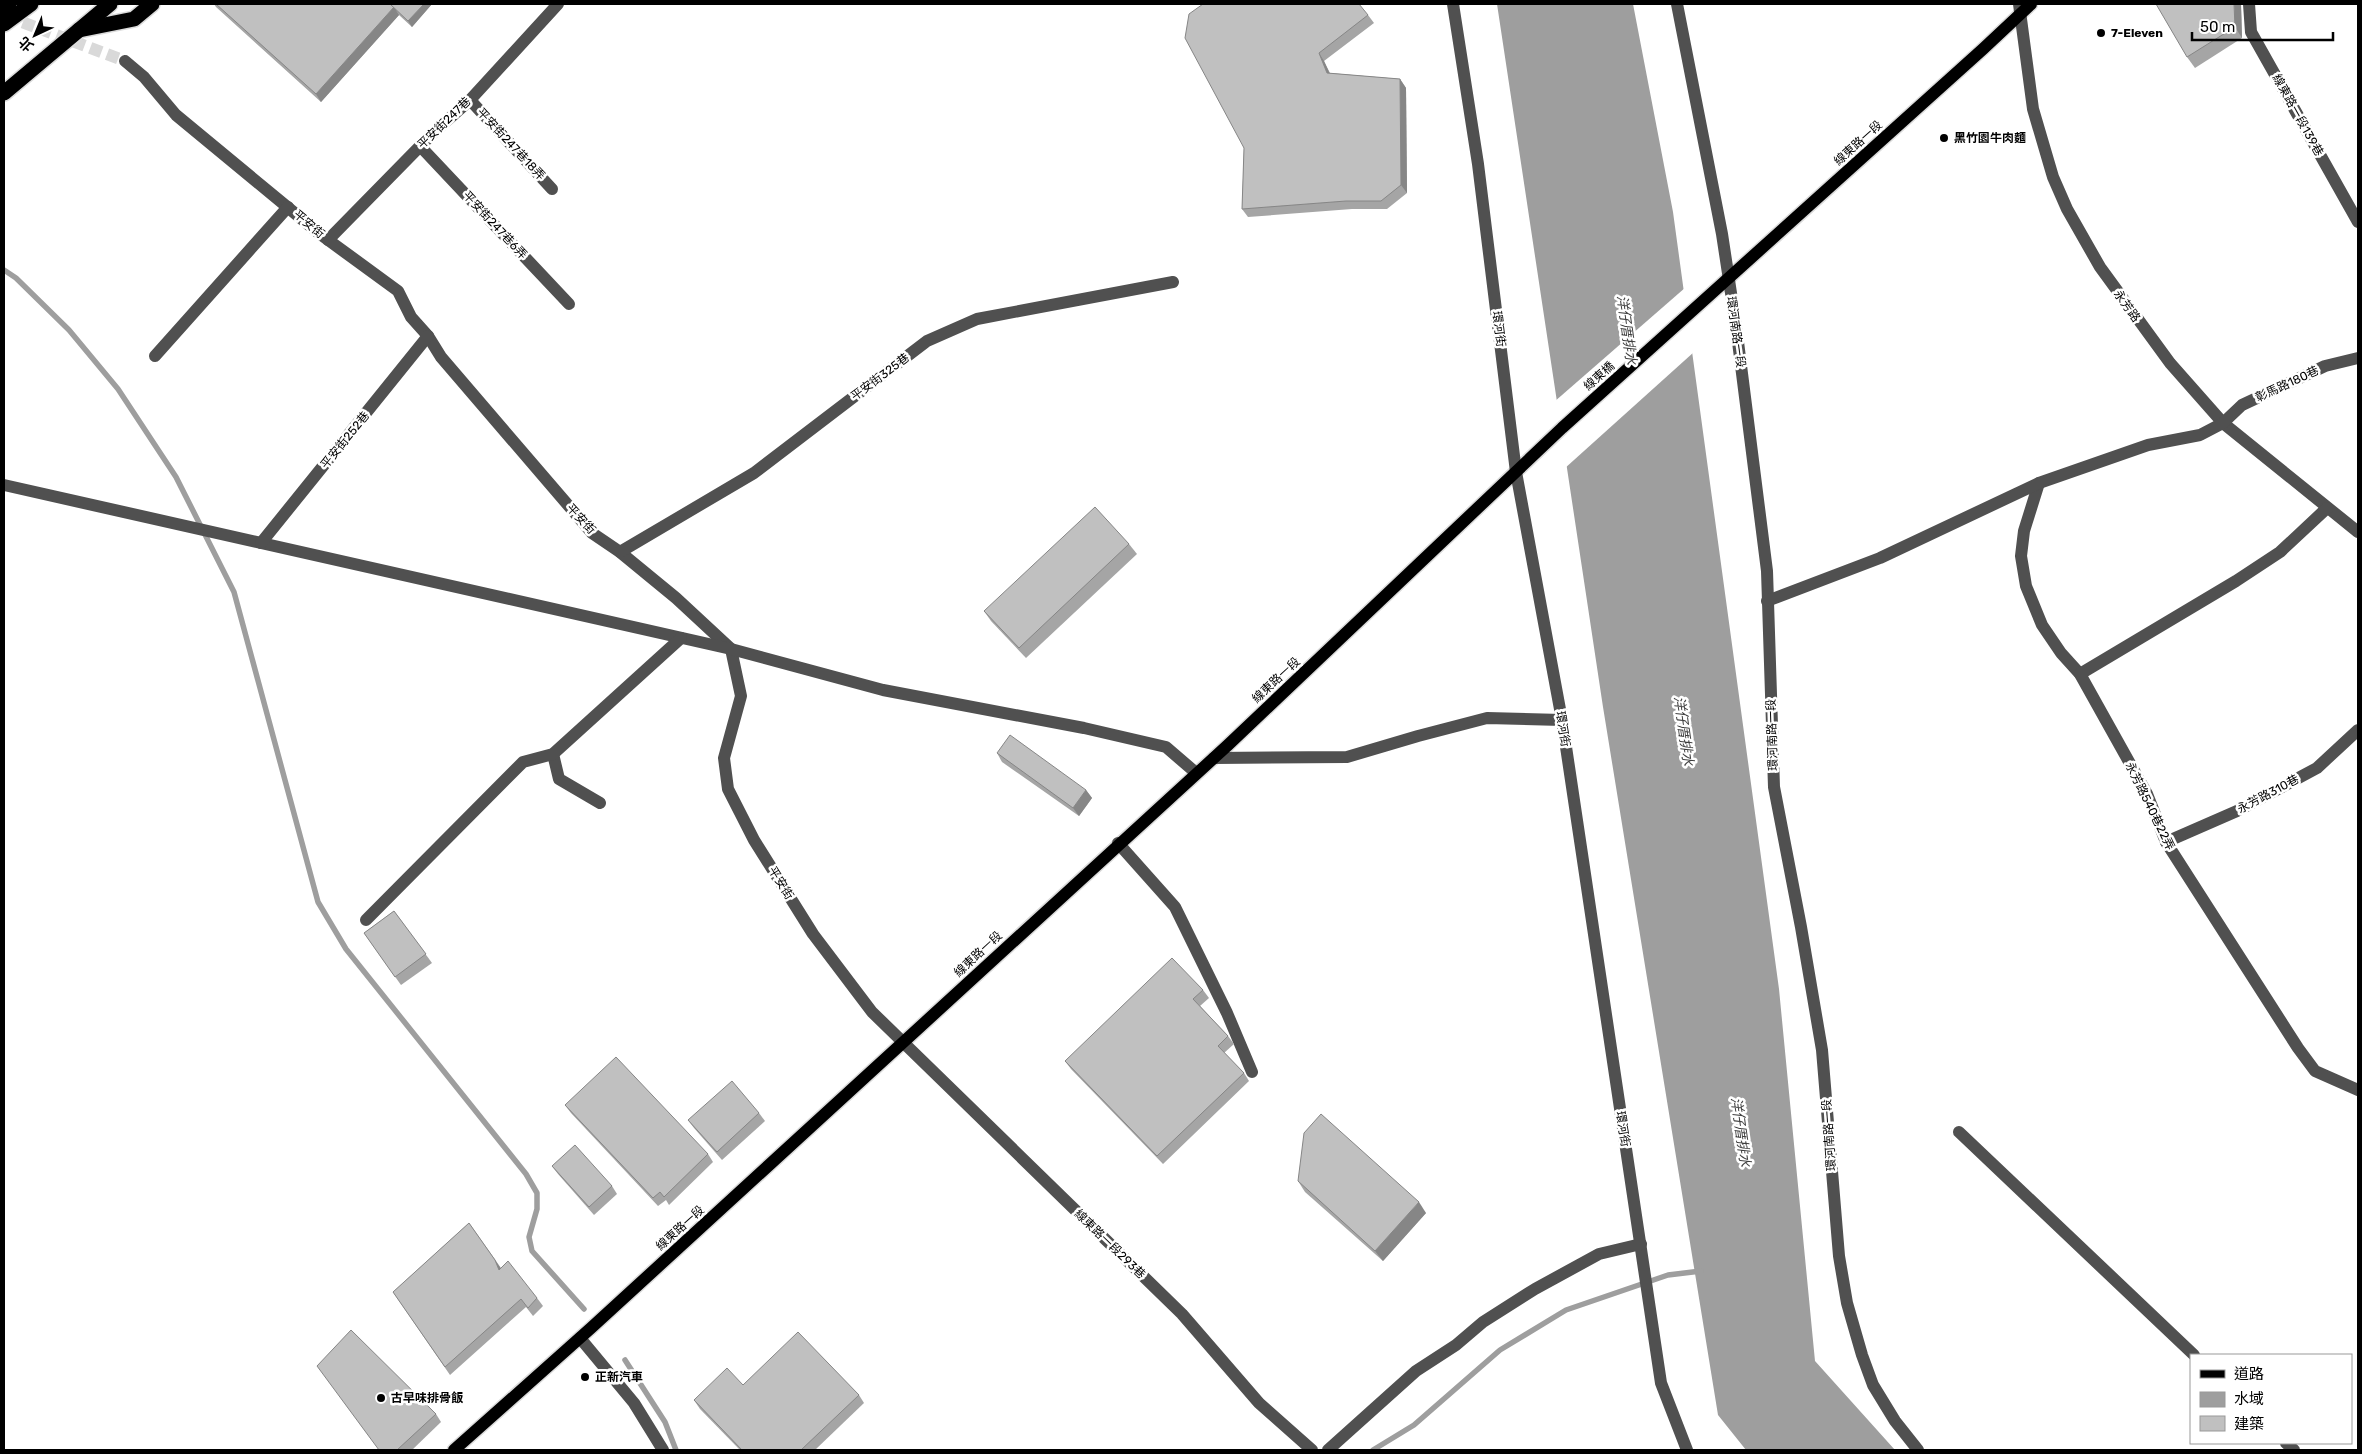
<svg xmlns="http://www.w3.org/2000/svg" width="2362" height="1454" viewBox="0 0 2362 1454" font-family="Rubik,'Noto Sans TC',sans-serif">
  <style>
    .water { fill: #9e9e9e }
    .pier { fill: #fff }
    .lines { fill: none; stroke-linecap: round; stroke-linejoin: round }
    .stream { stroke: #9e9e9e; stroke-width: 5.5 }
    .minor-tunnel { stroke: #d9d9d9; stroke-width: 12; stroke-dasharray: 12 6; stroke-linecap: butt }
    .major-casing { stroke: #dbdbdb; stroke-width: 15 }
    .highway-casing { stroke: #dbdbdb; stroke-width: 18 }
    .minor { stroke: #505050; stroke-width: 12 }
    .major { stroke: #000; stroke-width: 12 }
    .highway { stroke: #000; stroke-width: 15 }
    .wall { fill: #a5a5a5 }
    .shaded-wall { fill: #868686 }
    .building { fill: #c0c0c0; stroke: #868686 }
    .poi-dot { fill: #000; stroke: #fff; stroke-width: 2 }
    .labels { text-anchor: middle; stroke-width: 5; stroke-linejoin: round; paint-order: stroke }
    .poi-label { font-size: 12px; font-weight: bold; fill: #000; stroke: #fff; text-anchor: start }
    .street-label { font-size: 12px; fill: #000; stroke: #fff }
    .water-label { font-size: 14px; font-style: italic; fill: #3f3f3f; stroke: #fff }
  </style>
  <rect width="100%" height="100%" fill="#fff"/>
  <polygon class="water" points="1497,4 1633,4 1673,212 1779,989 1815,1361 1895,1450 1746,1450 1718,1415 1603,707"/>
  <polygon class="pier" points="1686,287 1694,352 1564,469 1554,402"/>
  <g class="lines">
    <g class="stream">
      <polyline points="4,270 16,278 69,330 118,389 176,477 234,592 318,902 346,949 526,1174 537,1193 537,1209 529,1237 532,1251 584,1309"/>
      <polyline points="625,1360 665,1422 676,1450"/>
      <polyline points="1373,1450 1414,1425 1500,1350 1566,1310 1668,1275 1701,1271"/>
    </g>
    <polyline class="minor-tunnel" points="6,16 125,61"/>
    <g class="major-casing">
      <polyline id="major" points="454,1450 591,1328 1228,745 1562,428 1983,49 2031,4"/>
    </g>
    <g class="highway-casing">
      <g id="highway">
        <polyline points="4,14 9,4"/>
        <polyline points="4,24 31,4"/>
        <polyline points="79,30 134,19 152,4"/>
        <polyline points="4,93 110,4"/>
      </g>
    </g>
    <g class="minor">
      <polyline points="1453,4 1478,164 1516,472 1562,720 1661,1383 1687,1450"/>
      <polyline points="1677,4 1722,234 1736,326 1767,571 1774,787 1801,927 1822,1050 1839,1256 1847,1303 1862,1355 1873,1385 1895,1421 1918,1450"/>
      <polyline points="2019,4 2033,109 2053,177 2067,209 2100,267 2170,363 2223,423 2358,532"/>
      <polyline points="2249,4 2251,32 2358,222"/>
      <polyline points="125,61 144,77 176,115 320,234 398,291 411,317 428,336 441,357 592,533 620,552 676,598 731,649 741,696 724,758 728,789 754,840 813,934 872,1012 1182,1314 1259,1403 1312,1450"/>
      <polyline points="470,100 552,189"/>
      <polyline points="420,146 569,304"/>
      <polyline points="328,240 432,134 470,100 558,4"/>
      <polyline points="155,356 288,207"/>
      <polyline points="2039,483 2024,531 2021,556 2026,586 2042,625 2061,653 2080,674 2147,794 2166,842 2298,1048 2315,1071 2358,1090"/>
      <polyline points="4,485 731,649 883,690 1084,728 1166,747 1195,772"/>
      <polyline points="261,543 428,336"/>
      <polyline points="620,552 754,473 927,341 977,319 1173,282"/>
      <polyline points="1767,601 1880,558 2039,483 2148,445 2200,435 2223,423 2242,405 2325,366 2358,358"/>
      <polyline points="2080,674 2236,581 2280,552 2327,508"/>
      <polyline points="553,754 559,779 600,803"/>
      <polyline points="1214,758 1347,757 1418,736 1487,718 1562,720"/>
      <polyline points="2166,842 2237,811 2317,768 2358,730"/>
      <polyline points="1118,843 1175,907 1227,1013 1252,1072"/>
      <polyline points="366,920 523,762 553,754 681,638"/>
      <polyline points="1959,1132 2194,1355"/>
      <polyline points="580,1338 634,1403 663,1450"/>
      <polyline points="2286,1443 2294,1450"/>
      <polyline points="1328,1450 1416,1371 1456,1345 1483,1322 1535,1289 1599,1254 1641,1244"/>
    </g>
    <use href="#major" class="major"/>
    <use href="#highway" class="highway"/>
  </g>
  <g class="wall">
    <polygon points="214,4 432,4 412,27 399,15 321,102 216,7"/>
    <polygon points="1203,4 1368,15 1374,23 1324,61 1330,73 1400,79 1406,88 1407,193 1387,209 1352,209 1248,217 1242,209 1244,148"/>
    <polygon points="2241,4 2242,38 2195,68 2187,57"/>
    <polygon points="1129,544 1137,554 1026,658 991,621 984,611"/>
    <polygon points="997,753 1086,790 1092,798 1079,816 1002,762"/>
    <polygon points="394,911 432,963 401,985 364,933"/>
    <polygon points="1203,990 1209,998 1200,1006 1228,1036 1234,1044 1224,1053 1244,1073 1249,1081 1163,1164 1071,1069 1065,1061"/>
    <polygon points="565,1105 708,1154 713,1162 669,1205 666,1200 658,1206 571,1113"/>
    <polygon points="759,1113 765,1121 722,1160 694,1128 688,1120"/>
    <polygon points="552,1166 612,1186 617,1194 594,1215 558,1174"/>
    <polygon points="1298,1181 1426,1213 1383,1261 1305,1192"/>
    <polygon points="469,1223 501,1268 537,1298 543,1306 533,1316 526,1307 450,1375 393,1292"/>
    <polygon points="743,1385 859,1395 864,1403 815,1450 740,1450 700,1409 694,1400"/>
    <polygon points="436,1414 441,1422 412,1450 378,1450"/>
  </g>
  <g class="shaded-wall">
    <polygon points="424,4 432,4 412,27 408,21"/>
    <polygon points="2234,4 2241,4 2242,38 2235,27"/>
    <polygon points="394,7 399,15 321,102 316,94"/>
    <polygon points="1319,53 1324,61 1333,81 1327,73"/>
    <polygon points="1400,79 1406,88 1407,193 1401,185"/>
    <polygon points="1086,790 1092,798 1079,816 1073,808"/>
    <polygon points="1419,1202 1426,1213 1383,1261 1375,1251"/>
    <polygon points="495,1260 501,1269 499,1270"/>
  </g>
  <g class="building">
    <polygon points="216,4 390,4 394,7 316,94"/>
    <polygon points="390,4 424,4 408,21"/>
    <polygon points="1203,4 1359,4 1368,15 1319,53 1327,73 1400,79 1401,185 1381,201 1346,201 1242,209 1244,148 1185,38 1189,14"/>
    <polygon points="2156,4 2234,4 2235,27 2187,57"/>
    <polygon points="1095,507 1129,544 1019,648 984,611"/>
    <polygon points="1010,735 1086,790 1073,808 997,753"/>
    <polygon points="394,911 426,954 395,977 364,933"/>
    <polygon points="1172,958 1203,990 1193,999 1228,1036 1218,1046 1244,1073 1157,1156 1065,1061"/>
    <polygon points="616,1057 708,1154 664,1197 660,1192 653,1198 565,1105"/>
    <polygon points="732,1081 759,1113 717,1152 688,1120"/>
    <polygon points="1321,1114 1419,1202 1375,1251 1298,1181 1304,1133"/>
    <polygon points="575,1145 612,1186 589,1207 552,1166"/>
    <polygon points="469,1223 495,1260 499,1270 508,1261 537,1298 528,1308 521,1299 445,1367 393,1292"/>
    <polygon points="351,1330 436,1414 397,1450 379,1450 317,1366"/>
    <polygon points="798,1332 859,1395 801,1450 742,1450 694,1400 727,1368 743,1385"/>
  </g>
  <g class="poi-dot">
    <circle cx="2101" cy="33" r="5"/>
    <circle cx="1944" cy="138" r="5"/>
    <circle cx="585" cy="1377" r="5"/>
    <circle cx="381" cy="1398" r="5"/>
  </g>
  <g class="labels">
    <g class="poi-label">
      <text x="2111" y="37">7-Eleven</text>
      <text x="1954" y="142">黑竹園牛肉麵</text>
      <text x="595" y="1381">正新汽車</text>
      <text x="391" y="1402">古早味排骨飯</text>
    </g>
    <g class="street-label">
      <text transform="translate(2298 115) rotate(61)" y="4">線東路一段139巷</text>
      <text transform="translate(444 123) rotate(-44)" y="4">平安街247巷</text>
      <text transform="translate(1858 143) rotate(-42)" y="4">線東路一段</text>
      <text transform="translate(511 144) rotate(47)" y="4">平安街247巷18弄</text>
      <text transform="translate(309 224) rotate(40)" y="4">平安街</text>
      <text transform="translate(495 225) rotate(47)" y="4">平安街247巷6弄</text>
      <text transform="translate(2127 306) rotate(54)" y="4">永芳路</text>
      <text transform="translate(1499 329) rotate(83)" y="4">環河街</text>
      <text transform="translate(1736 332) rotate(82)" y="4">環河南路一段</text>
      <text transform="translate(1599 376) rotate(-42)" y="4">線東橋</text>
      <text transform="translate(880 377) rotate(-37)" y="4">平安街325巷</text>
      <text transform="translate(2287 384) rotate(-25)" y="4">彰馬路180巷</text>
      <text transform="translate(345 440) rotate(-51)" y="4">平安街252巷</text>
      <text transform="translate(581 519) rotate(47)" y="4">平安街</text>
      <text transform="translate(1276 680) rotate(-43)" y="4">線東路一段</text>
      <text transform="translate(1563 729) rotate(81)" y="4">環河街</text>
      <text transform="translate(1772 735) rotate(-92)" y="4">環河南路一段</text>
      <text transform="translate(2268 794) rotate(-28)" y="4">永芳路310巷</text>
      <text transform="translate(2150 806) rotate(64)" y="4">永芳路540巷22弄</text>
      <text transform="translate(781 883) rotate(58)" y="4">平安街</text>
      <text transform="translate(978 954) rotate(-43)" y="4">線東路一段</text>
      <text transform="translate(1623 1129) rotate(81)" y="4">環河街</text>
      <text transform="translate(1829 1135) rotate(-94)" y="4">環河南路一段</text>
      <text transform="translate(680 1228) rotate(-42)" y="4">線東路一段</text>
      <text transform="translate(1110 1244) rotate(44)" y="4">線東路一段293巷</text>
    </g>
    <g class="water-label">
      <text transform="translate(1627 330) rotate(82)" y="5">洋仔厝排水</text>
      <text transform="translate(1684 731) rotate(82)" y="5">洋仔厝排水</text>
      <text transform="translate(1741 1132) rotate(82)" y="5">洋仔厝排水</text>
    </g>
  </g>
  <rect width="2362" height="1454" fill="none" stroke="#000000" stroke-width="10"/>
  <rect x="2190" y="1354" width="162" height="90" fill="#ffffff" stroke="#999999"/>
  <rect x="2200" y="1370" width="25" height="8" fill="#000000" stroke="#999999"/>
  <text x="2234" y="1379" font-size="15" fill="#000000">道路</text>
  <rect x="2200" y="1392" width="25" height="15" fill="#9e9e9e" stroke="#999999"/>
  <text x="2234" y="1404" font-size="15" fill="#000000">水域</text>
  <rect x="2200" y="1416" width="25" height="15" fill="#c0c0c0" stroke="#999999"/>
  <text x="2234" y="1429" font-size="15" fill="#000000">建築</text>
  <g transform="translate(35 35) rotate(224)" stroke="#ffffff" stroke-width="4" paint-order="stroke">
  <path d="M0-4L9 19L0 12L-9 19Z" fill="#000000"/>
  <text y="-8" font-size="14" font-weight="bold" text-anchor="middle" fill="#000000">北</text>
  </g>
  <path d="M2192 32v8h141v-8" fill="none" stroke="#000000" stroke-width="2.5"/>
  <text x="2200" y="32" font-size="15" fill="#000000" stroke="#ffffff" stroke-width="4" paint-order="stroke">50 m</text>
</svg>
